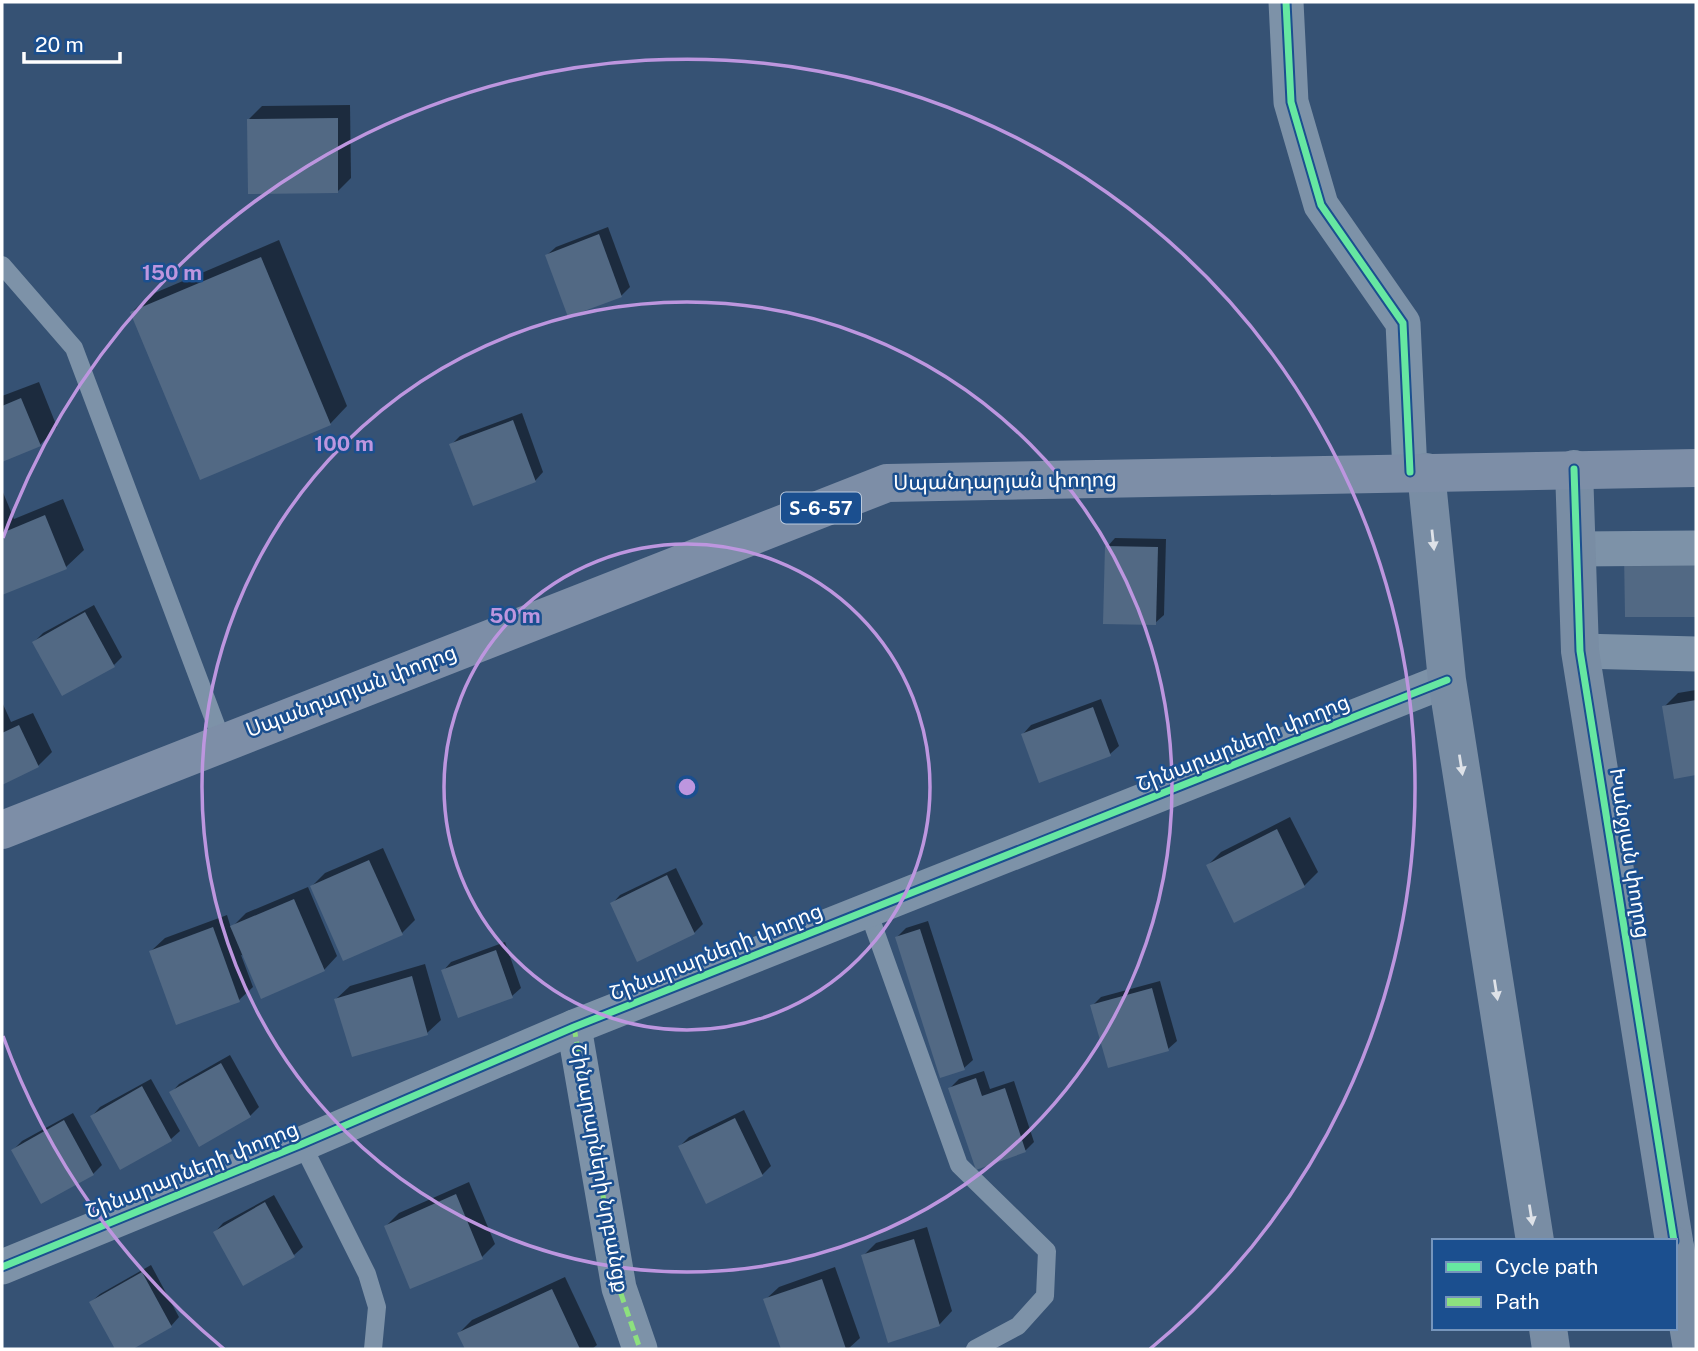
<svg xmlns="http://www.w3.org/2000/svg" width="1698" height="1351" viewBox="0 0 1698 1351" font-family="'Public Sans','Noto Sans Armenian',sans-serif">
  <style>
    .shadow { fill: #0007 }
    .building { fill: #526984 }
    .lines { fill: none; stroke-linecap: round; stroke-linejoin: round }
    .lane { stroke: #7d92a8; stroke-width: 18 }
    .street { stroke: #7d92a8; stroke-width: 35 }
    .secondary { stroke: #798da4; stroke-width: 38 }
    .primary { stroke: #7d8ea7; stroke-width: 38 }
    .quiet { stroke: #8de07e; stroke-width: 5; stroke-dasharray: 10 5; stroke-linecap: butt }
    .cycleway-casing { stroke: #1b4f8f; stroke-width: 11 }
    .cycleway { stroke: #66e7a1; stroke-width: 7 }
    .oneway { fill: #dee2e8 }
    .ring { fill: none; stroke: #bd96df; stroke-width: 3.5 }
    .labels { text-anchor: middle; stroke-width: 5; stroke-linejoin: round; paint-order: stroke }
    .shield { fill: #1b4f8f; stroke: #bbcadd; stroke-width: 2 }
    .shield-label { font-size: 19px; font-weight: bold; fill: #fff }
    .street-label { font-size: 21px; fill: #fff; stroke: #1b4f8f }
    .centre { fill: #bd96df; stroke: #1b4f8f; stroke-width: 3.5 }
    .ring-label { font-size: 21px; text-anchor: middle; font-weight: bold; fill: #bd96df; stroke: #1b4f8f; stroke-width: 5; stroke-linejoin: round; paint-order: stroke }
  </style>
  <rect width="100%" height="100%" fill="#365274"/>
  <g class="shadow">
    <polygon points="350,105 351,178 338,191 249,119 262,106"/>
    <polygon points="608,227 630,287 621,296 547,255 556,247"/>
    <polygon points="279,240 347,406 330,424 132,312 150,295"/>
    <polygon points="39,382 57,427 40,445 2,460 2,396"/>
    <polygon points="522,413 543,472 535,481 451,445 460,436"/>
    <polygon points="2,490 14,519 63,499 84,550 66,567 2,593"/>
    <polygon points="1115,538 1166,539 1164,615 1155,623 1107,547"/>
    <polygon points="94,605 122,657 114,665 34,642 43,633"/>
    <polygon points="1696,690 1696,773 1676,777 1664,707 1678,693"/>
    <polygon points="1101,699 1119,746 1110,754 1023,734 1031,725"/>
    <polygon points="2,702 11,722 33,713 52,752 38,766 2,783"/>
    <polygon points="1290,817 1318,872 1304,886 1235,920 1208,865 1221,852"/>
    <polygon points="383,848 415,920 402,933 312,886 325,873"/>
    <polygon points="676,868 703,924 694,933 612,904 620,895"/>
    <polygon points="308,887 337,956 324,970 241,955 253,987 239,1000 177,1023 151,951 165,938 227,915 231,928 246,913"/>
    <polygon points="928,921 973,1060 964,1068 897,937 906,928"/>
    <polygon points="505,942 521,988 512,996 443,971 451,962"/>
    <polygon points="425,964 441,1020 427,1033 336,999 350,986"/>
    <polygon points="1160,981 1177,1041 1168,1049 1092,1006 1101,997"/>
    <polygon points="230,1055 259,1107 250,1116 171,1093 179,1084"/>
    <polygon points="984,1071 990,1089 1014,1081 1034,1142 1026,1150 977,1167 950,1088 959,1079"/>
    <polygon points="151,1079 180,1131 171,1139 120,1168 92,1116 100,1107"/>
    <polygon points="744,1110 771,1166 762,1175 680,1146 689,1137"/>
    <polygon points="73,1113 102,1165 93,1174 42,1202 13,1150 22,1141"/>
    <polygon points="469,1182 495,1244 482,1257 386,1226 399,1213"/>
    <polygon points="274,1195 303,1247 294,1255 243,1284 215,1232 223,1223"/>
    <polygon points="927,1227 952,1311 939,1325 863,1256 876,1243"/>
    <polygon points="151,1265 179,1317 171,1326 129,1349 117,1349 91,1302 100,1294"/>
    <polygon points="835,1267 860,1338 848,1349 782,1349 765,1300 779,1287"/>
    <polygon points="565,1277 597,1345 592,1349 466,1349 459,1333 472,1320"/>
  </g>
  <g class="building">
    <polygon points="338,118 338,193 248,194 247,119"/>
    <polygon points="599,234 622,297 568,317 545,255"/>
    <polygon points="261,257 331,425 200,480 130,312"/>
    <polygon points="21,398 41,446 2,462 2,406"/>
    <polygon points="513,420 536,482 473,506 449,444"/>
    <polygon points="45,515 67,569 2,595 2,533"/>
    <polygon points="1105,546 1158,547 1156,625 1103,624"/>
    <polygon points="1624,553 1696,553 1696,617 1625,617"/>
    <polygon points="85,612 115,667 62,696 32,642"/>
    <polygon points="1696,700 1696,775 1674,779 1662,706"/>
    <polygon points="1093,707 1111,756 1039,783 1021,734"/>
    <polygon points="19,725 39,767 2,785 2,733"/>
    <polygon points="1277,829 1305,887 1234,923 1206,865"/>
    <polygon points="369,860 403,935 343,961 310,886"/>
    <polygon points="667,875 695,934 637,962 610,903"/>
    <polygon points="294,899 325,971 261,999 230,926"/>
    <polygon points="213,927 240,1002 176,1025 149,951"/>
    <polygon points="920,929 965,1070 940,1078 895,937"/>
    <polygon points="496,950 513,998 458,1018 441,970"/>
    <polygon points="412,976 428,1035 352,1057 334,999"/>
    <polygon points="1152,988 1169,1051 1108,1068 1090,1005"/>
    <polygon points="221,1063 251,1117 199,1147 169,1092"/>
    <polygon points="976,1078 982,1096 1005,1088 1026,1152 976,1170 948,1088"/>
    <polygon points="142,1086 172,1141 120,1170 90,1116"/>
    <polygon points="735,1118 763,1176 706,1204 678,1146"/>
    <polygon points="64,1120 94,1175 41,1204 11,1150"/>
    <polygon points="456,1194 483,1259 410,1289 384,1226"/>
    <polygon points="265,1202 295,1257 243,1286 213,1232"/>
    <polygon points="914,1239 940,1326 888,1343 861,1255"/>
    <polygon points="142,1272 172,1327 133,1349 115,1349 89,1302"/>
    <polygon points="822,1279 846,1349 781,1349 763,1299"/>
    <polygon points="552,1289 580,1349 465,1349 457,1333"/>
  </g>
  <g class="lines">
    <g class="lane">
      <polyline points="2,265 74,348 222,741"/>
      <polyline points="868,911 959,1165 1047,1251 1045,1296 1018,1326 975,1349"/>
      <polyline points="302,1144 367,1274 377,1307 373,1349"/>
    </g>
    <g class="street">
      <polyline points="1286,2 1291,102 1321,205 1403,323 1410,472"/>
      <polyline points="1577,549 1696,548"/>
      <polyline points="1580,651 1696,654"/>
      <polyline points="574,1027 619,1288 640,1349"/>
      <polyline points="2,1267 302,1144 574,1027 1447,680"/>
    </g>
    <g class="secondary">
      <polyline points="1574,469 1580,651 1674,1241"/>
      <polyline points="1426,472 1447,680 1535,1241"/>
      <polyline points="1675,1246 1692,1349"/>
      <polyline points="1548,1328 1551,1349"/>
    </g>
    <polyline class="primary" points="2,830 887,483 1696,468"/>
    <polyline class="quiet" points="574,1027 619,1288 640,1349"/>
    <g class="cycleway-casing">
      <g id="cycleway">
        <polyline points="1286,2 1291,102 1321,205 1403,323 1410,472"/>
        <polyline points="1574,469 1580,651 1674,1241"/>
        <polyline points="2,1267 302,1144 574,1027 1447,680"/>
      </g>
    </g>
    <use href="#cycleway" class="cycleway"/>
  </g>
  <defs><path id="oneway-solid" d="M-6-.8H1V-3.2L6.5 0L1 3.2V.8H-6Z" transform="scale(1.75)"/></defs>
  <g class="oneway">
    <use href="#oneway-solid" transform="translate(1433 540) rotate(84)"/>
    <use href="#oneway-solid" transform="translate(1461 765) rotate(81)"/>
    <use href="#oneway-solid" transform="translate(1496 990) rotate(81)"/>
    <use href="#oneway-solid" transform="translate(1531 1215) rotate(81)"/>
  </g>
  <g class="ring">
    <circle cx="687" cy="787" r="243"/>
    <circle cx="687" cy="787" r="485"/>
    <path d="M224 1349A728 728 0 0 1 3 1036M3 538A728 728 0 1 1 1150 1349"/>
  </g>
  <g class="labels">
    <rect class="shield" x="781" y="492.5" width="80" height="31" rx="5"/>
    <g class="shield-label">
      <text x="821" y="515">Տ-6-57</text>
    </g>
    <g class="street-label">
      <text transform="translate(1005 481) rotate(-1)" y="7">Սպանդարյան փողոց</text>
      <text transform="translate(351 691) rotate(-21)" y="7">Սպանդարյան փողոց</text>
      <text transform="translate(1243 743) rotate(-22)" y="7">Շինարարների փողոց</text>
      <text transform="translate(1630 853) rotate(81)" y="7">Խանջյան փողոց</text>
      <text transform="translate(716 952) rotate(-22)" y="7">Շինարարների փողոց</text>
      <text transform="translate(600 1168) rotate(80)" y="7">Շինարարների նրբանցք</text>
      <text transform="translate(192 1170) rotate(-22)" y="7">Շինարարների փողոց</text>
    </g>
  </g>
  <circle cx="687" cy="787" r="10" class="centre"/>
  <g class="ring-label">
    <text x="172" y="280">150 m</text>
    <text x="344" y="451">100 m</text>
    <text x="515" y="623">50 m</text>
  </g>
  <rect width="1698" height="1351" fill="none" stroke="#ffffff" stroke-width="7"/>
  <rect x="1432" y="1239" width="245" height="91" fill="#1b4f8f" stroke="#7695bc" stroke-width="2"/>
  <rect x="1446" y="1262" width="35" height="10" fill="#66e7a1" stroke="#7695bc" stroke-width="2"/>
  <text x="1495" y="1274" font-size="21" fill="#ffffff">Cycle path</text>
  <rect x="1446" y="1297" width="35" height="10" fill="#8de07e" stroke="#7695bc" stroke-width="2"/>
  <text x="1495" y="1309" font-size="21" fill="#ffffff">Path</text>
  <path d="M24 52v10h96v-10" fill="none" stroke="#ffffff" stroke-width="3.5"/>
  <text x="35" y="52" font-size="21" fill="#ffffff" stroke="#1b4f8f" stroke-width="5" paint-order="stroke">20 m</text>
</svg>
